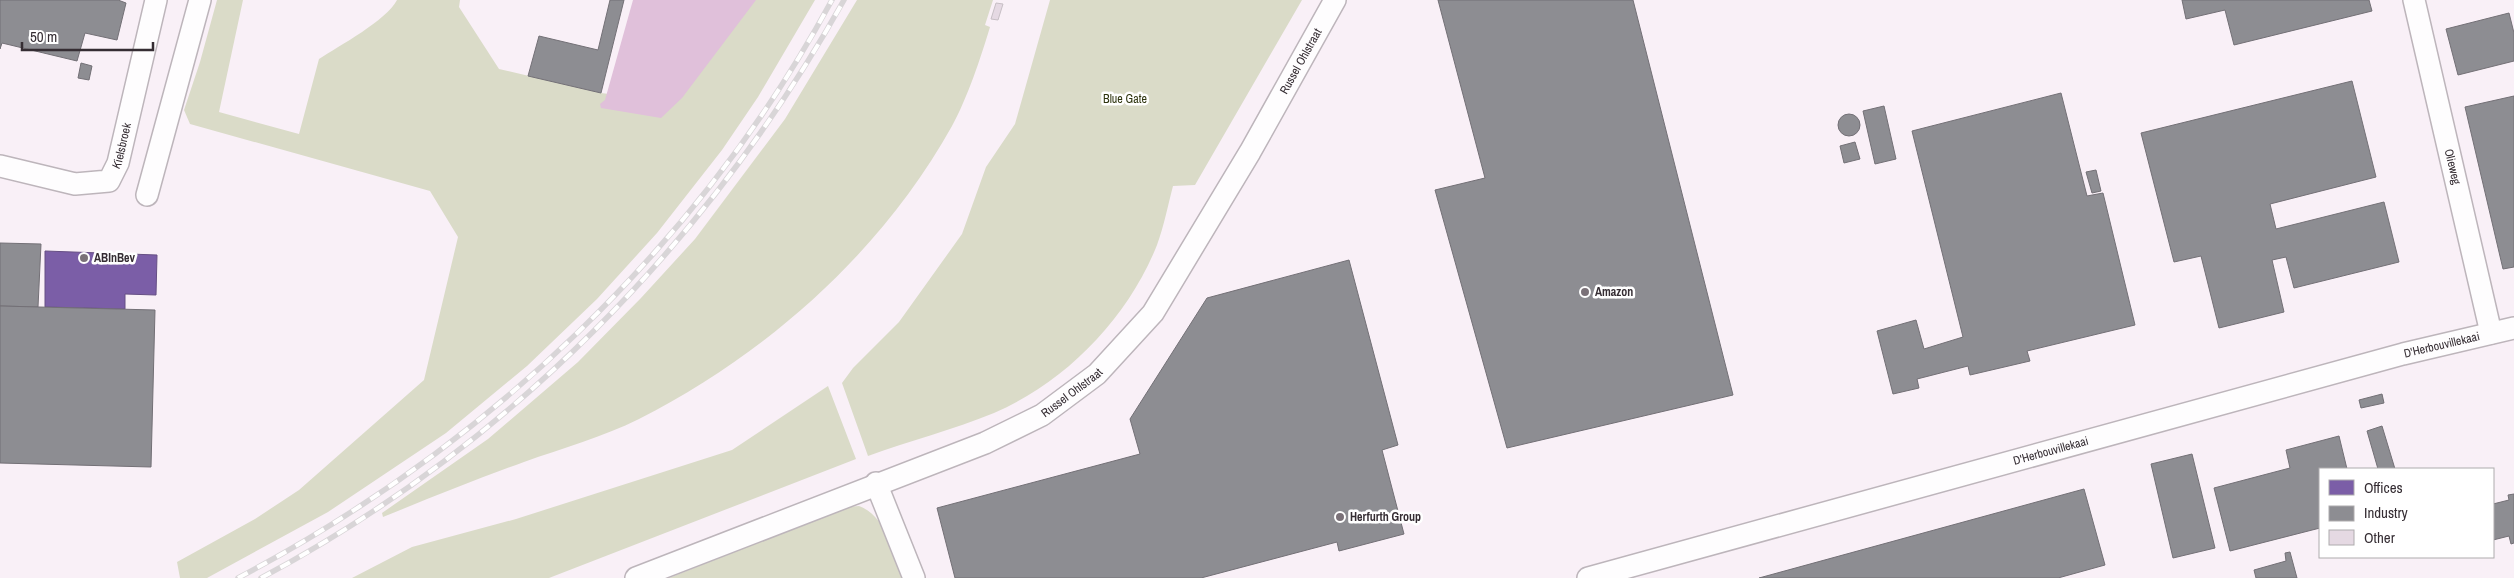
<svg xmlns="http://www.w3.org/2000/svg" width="2514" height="578" viewBox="0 0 2514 578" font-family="'Archivo Narrow',sans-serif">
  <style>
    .green { fill: #dadbc8 }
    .water { fill: #e0c0da }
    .offices { fill: #7b5ea7; stroke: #664f84 }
    .industry { fill: #8d8d92; stroke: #737076 }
    .building { fill: #e5d9e3; stroke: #c7bfc5 }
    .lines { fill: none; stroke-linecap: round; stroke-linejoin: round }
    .minor-casing { stroke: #bdb5bb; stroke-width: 24 }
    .minor { stroke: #fefdfe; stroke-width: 21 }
    .rail-casing { stroke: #d8d5d7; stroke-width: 5.5 }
    .rail { stroke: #fff; stroke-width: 4; stroke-dasharray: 11; stroke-linecap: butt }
    .poi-dot { fill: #7a7178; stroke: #fff; stroke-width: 2 }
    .labels { text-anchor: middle; stroke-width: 5; stroke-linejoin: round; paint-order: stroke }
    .street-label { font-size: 12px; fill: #352d33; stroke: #fff }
    .park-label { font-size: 12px; fill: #2e340e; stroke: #fff }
    .poi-label { font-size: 12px; font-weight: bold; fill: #352d33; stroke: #fff; text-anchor: start }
  </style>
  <rect width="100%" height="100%" fill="#f9f0f7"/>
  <g class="green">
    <path d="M217,0H243L219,112L299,134L319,59C339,46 387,20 397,0H460L459,7L499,69L601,93L657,100L744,0H815L758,97L722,150L657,233L597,299L527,366L446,433L328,512L207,578H180L177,562L255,519L299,490L424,380L458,237L430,191L190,124L184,110L200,62Z"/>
    <path d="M857,0H993L985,25L990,27C981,57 967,99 952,126C881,253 768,353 639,419C603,437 563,448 524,462C477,479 430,498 383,517L382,513L488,439L578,362L641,298L695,239L785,119Z"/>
    <path d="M1050,0H1302L1195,185L1173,186C1168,205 1164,226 1157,245C1128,318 1066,382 994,413C953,430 909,441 868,456L842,383L853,368L899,322L962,234L986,167L1015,124Z"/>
    <polygon points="828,386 856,459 549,578 352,578 412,547 516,519 732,450"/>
    <path d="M859,506C886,516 894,553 904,578H669L846,507Z"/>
  </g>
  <polygon class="water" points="633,0 756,0 682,98 661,118 601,108 600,104 605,100"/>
  <polygon class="offices" points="45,251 157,255 156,295 125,294 125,309 45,307"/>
  <g class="industry">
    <polygon points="0,0 118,0 126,3 117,40 85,33 77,61 2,43 0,49"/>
    <polygon points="610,0 624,0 601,93 528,76 539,36 598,50"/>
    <polygon points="1438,0 1633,0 1733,395 1507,448 1435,190 1485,178"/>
    <polygon points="2182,0 2369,0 2372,11 2234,45 2225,10 2186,19"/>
    <polygon points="2509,13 2514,33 2514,61 2458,75 2446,29"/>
    <polygon points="81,63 92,66 89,80 78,78"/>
    <polygon points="2352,81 2376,177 2270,204 2276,229 2384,202 2399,262 2294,288 2286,257 2272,260 2284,312 2219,328 2201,256 2174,262 2141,133"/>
    <polygon points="2061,93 2087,196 2103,193 2135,325 2027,351 2030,361 1970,375 1968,366 1917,379 1919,388 1893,394 1877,331 1916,320 1924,349 1963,337 1912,131"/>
    <polygon points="2514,96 2514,267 2503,269 2465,107"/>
    <polygon points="1884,106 1896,159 1875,164 1863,111"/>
    <circle cx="1849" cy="125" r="11"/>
    <polygon points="1855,142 1860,159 1844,163 1840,146"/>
    <polygon points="2096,170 2101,191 2092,193 2086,172"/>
    <polygon points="0,243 41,244 38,307 0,306"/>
    <polygon points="1349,260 1398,445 1382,450 1404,534 1339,551 1337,542 1201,578 955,578 937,508 1140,454 1130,419 1207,298"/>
    <polygon points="0,306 155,310 151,467 0,463"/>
    <polygon points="2382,394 2384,403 2361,408 2359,400"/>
    <polygon points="2382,426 2395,469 2378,469 2367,431"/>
    <polygon points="2339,436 2347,469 2320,469 2320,528 2230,551 2214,488 2290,468 2286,450"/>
    <polygon points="2192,454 2215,548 2173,558 2151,464"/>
    <polygon points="2084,489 2105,565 2058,578 1759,578"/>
    <polygon points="2514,494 2514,543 2511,544 2509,536 2493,540 2493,504 2509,500 2508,495"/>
    <polygon points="2290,552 2297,578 2256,578 2254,570 2286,561 2285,553"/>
  </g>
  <polygon class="building" points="996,3 1003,4 998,20 991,19"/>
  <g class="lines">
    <g class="minor-casing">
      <g id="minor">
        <path id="s1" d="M2414,0L2491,333"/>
        <path id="s2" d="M0,166L75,184L109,181L118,163L156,0"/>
        <polyline points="147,195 200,0"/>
        <polyline points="876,483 914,578"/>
        <path id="s3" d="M636,578L985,443L1042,415L1097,374L1153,313L1250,152L1335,0"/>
        <path id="s4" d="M1588,578L2403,354L2514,328"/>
      </g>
    </g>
    <use href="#minor" class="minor"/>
    <g class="rail-casing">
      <g id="rail">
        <path d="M238,578C485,448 698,247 832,0"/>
        <path d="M261,578C507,447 708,243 844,0"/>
      </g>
    </g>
    <use href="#rail" class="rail"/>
  </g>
  <g class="poi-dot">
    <circle cx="84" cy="258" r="5"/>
    <circle cx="1585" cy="292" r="5"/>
    <circle cx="1340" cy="517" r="5"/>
  </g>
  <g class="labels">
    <g class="street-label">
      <text dy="4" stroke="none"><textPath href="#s3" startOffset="881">Russel Ohlstraat</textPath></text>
      <text dy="4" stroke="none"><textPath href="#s2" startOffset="149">Kielsbroek</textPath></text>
      <text dy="4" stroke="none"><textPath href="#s1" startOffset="171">Olieweg</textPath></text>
      <text dy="4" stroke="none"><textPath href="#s4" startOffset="885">D'Herbouvillekaai</textPath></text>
      <text dy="4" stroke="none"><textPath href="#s3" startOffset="475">Russel Ohlstraat</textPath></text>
      <text dy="4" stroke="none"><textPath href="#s4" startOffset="480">D'Herbouvillekaai</textPath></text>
    </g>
    <g class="park-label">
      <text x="1125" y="103">Blue Gate</text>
    </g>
    <g class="poi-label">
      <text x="94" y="262">ABInBev</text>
      <text x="1595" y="296">Amazon</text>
      <text x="1350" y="521">Herfurth Group</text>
    </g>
  </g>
  <rect x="2319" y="468" width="175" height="90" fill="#ffffff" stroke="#aeabad"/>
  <rect x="2329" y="480" width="25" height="15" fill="#7b5ea7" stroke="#aeabad"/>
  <text x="2364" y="493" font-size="15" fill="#352d33">Offices</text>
  <rect x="2329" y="506" width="25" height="15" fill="#8d8d92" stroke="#aeabad"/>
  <text x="2364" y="518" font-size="15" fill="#352d33">Industry</text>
  <rect x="2329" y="530" width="25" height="15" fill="#e5d9e3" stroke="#aeabad"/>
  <text x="2364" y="543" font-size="15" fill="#352d33">Other</text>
  <path d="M22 42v8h131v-8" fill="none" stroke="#352d33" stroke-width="2.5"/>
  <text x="30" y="42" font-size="15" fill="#352d33" stroke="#ffffff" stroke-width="4" paint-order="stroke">50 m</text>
</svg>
